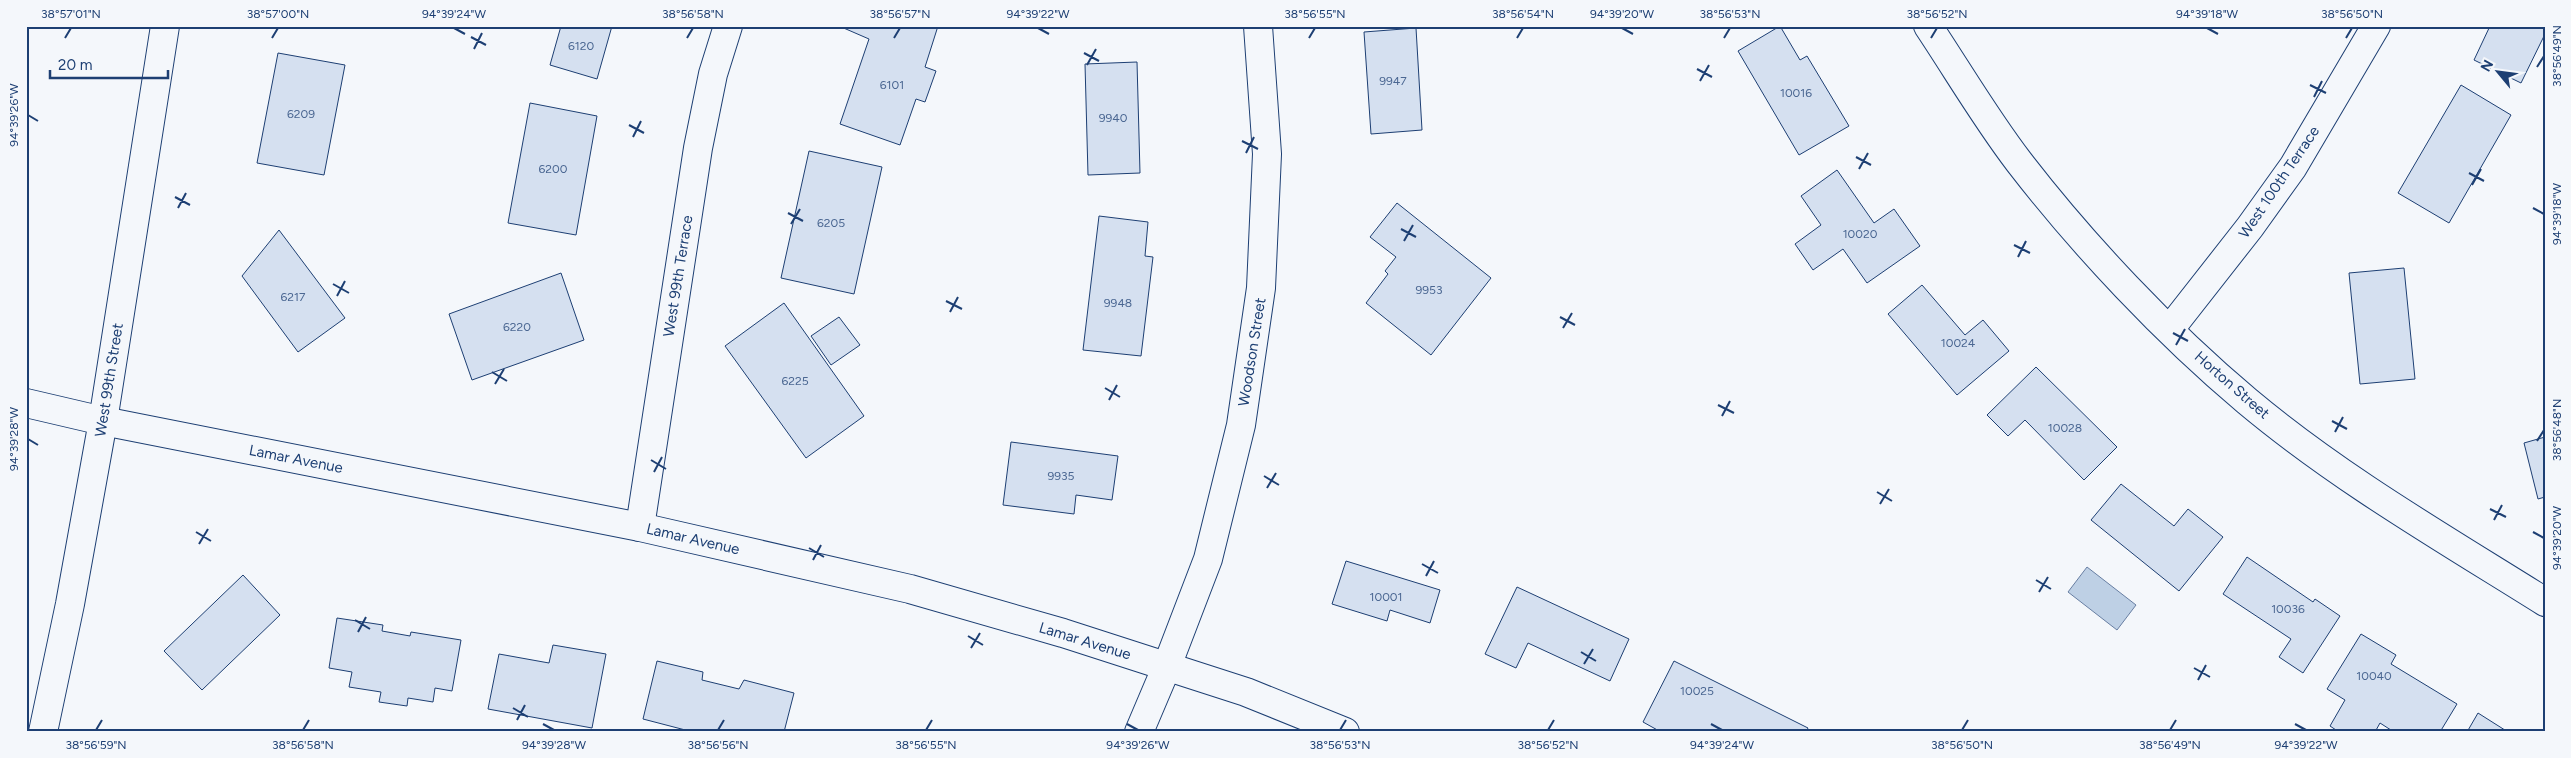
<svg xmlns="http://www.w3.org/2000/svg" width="2571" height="758" viewBox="0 0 2571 758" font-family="Figtree,sans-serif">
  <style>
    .water { fill: #bed0e5; stroke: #687fa3 }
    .building { fill: #d5e0f0; stroke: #1d3f73 }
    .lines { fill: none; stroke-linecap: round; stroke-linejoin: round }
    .minor-casing { stroke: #1d3f73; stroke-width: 30 }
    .minor { stroke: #f4f7fb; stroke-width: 28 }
    .ticks { fill: none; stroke: #1d3f73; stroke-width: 2 }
    .labels { text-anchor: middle; stroke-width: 4; stroke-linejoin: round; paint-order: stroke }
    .number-label { font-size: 12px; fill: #4b6792 }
    .street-label { font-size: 15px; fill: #1d3f73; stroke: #f4f7fb }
    .neatline { fill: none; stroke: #1d3f73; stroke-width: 2 }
    .ticks-label { font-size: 12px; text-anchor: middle; fill: #1d3f73 }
  </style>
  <rect width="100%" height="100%" fill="#f4f7fb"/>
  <polygon class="water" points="2087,567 2136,605 2117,630 2068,592"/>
  <g class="building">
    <polygon points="561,26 612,26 597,79 550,65"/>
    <polygon points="839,26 938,26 925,67 936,71 925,102 916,99 900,145 840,124 869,39"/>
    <polygon points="1780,26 1800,60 1807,56 1849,126 1799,155 1738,51"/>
    <polygon points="2490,26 2545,26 2545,34 2521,83 2474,60"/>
    <polygon points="1416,28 1422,130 1371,134 1364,32"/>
    <polygon points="278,53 345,65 324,175 257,163"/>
    <polygon points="1137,62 1140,173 1088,175 1085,64"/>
    <polygon points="2461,85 2511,115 2449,223 2398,193"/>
    <polygon points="530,103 597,116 576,235 508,223"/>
    <polygon points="809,151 882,167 854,294 781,278"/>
    <polygon points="1837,170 1874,223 1894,209 1920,246 1867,283 1843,249 1813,270 1795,244 1821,225 1801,196"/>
    <polygon points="1397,203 1491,278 1431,355 1366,303 1388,274 1385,271 1396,257 1370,237"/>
    <polygon points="1099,216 1148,222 1145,256 1153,257 1141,356 1083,350"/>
    <polygon points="279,230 345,318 298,352 242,276"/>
    <polygon points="2404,268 2415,379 2360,384 2349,273"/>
    <polygon points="561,273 584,340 472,380 449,314"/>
    <polygon points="1922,285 1965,335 1983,320 2009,351 1957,395 1888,314"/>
    <polygon points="784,303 864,416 806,458 725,346"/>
    <polygon points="839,317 860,345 831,365 811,336"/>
    <polygon points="2036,367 2117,447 2084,480 2025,420 2008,436 1987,415"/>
    <polygon points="2545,437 2545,497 2538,499 2524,443"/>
    <polygon points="1011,442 1118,456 1112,500 1076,495 1074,514 1003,505"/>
    <polygon points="2121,484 2174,526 2188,509 2223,537 2179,591 2091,520"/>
    <polygon points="2247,557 2313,602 2315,599 2340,616 2303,673 2279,657 2291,639 2223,594"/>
    <polygon points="1346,561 1440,590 1430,623 1390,610 1387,621 1332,604"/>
    <polygon points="243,575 280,615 202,690 164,651"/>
    <polygon points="1517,587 1629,639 1610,681 1528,643 1516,668 1485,654"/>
    <polygon points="337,618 383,625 382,631 410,636 411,632 461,640 452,691 435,688 433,702 408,698 407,706 379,702 381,692 349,687 352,672 329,668"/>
    <polygon points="2361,634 2396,655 2391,664 2457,704 2440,732 2394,732 2380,723 2375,732 2339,732 2330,726 2345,700 2327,689"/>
    <polygon points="553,645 606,654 592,728 488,709 499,654 549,663"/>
    <polygon points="657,661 703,672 702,680 739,689 744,680 794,693 784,732 693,732 643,719"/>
    <polygon points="1674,661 1808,728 1806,732 1661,732 1643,722"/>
    <polygon points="2478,713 2508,732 2467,732"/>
  </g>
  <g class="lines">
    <g class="minor-casing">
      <g id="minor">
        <path d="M1928,26C1958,71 1986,119 2019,162C2083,245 2166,333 2247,401C2339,478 2443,538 2545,602"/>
        <polyline points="2170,329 2250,227 2293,167 2376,26"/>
        <polyline points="26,403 103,421 640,527 910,589 1063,633 1246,692 1345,732"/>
        <polyline points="640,527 698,148 713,74 728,26"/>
        <polyline points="43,732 70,604 103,421 165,26"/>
        <polyline points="1139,732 1167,666 1208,559 1241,425 1261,288 1267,154 1258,26"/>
      </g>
    </g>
    <use href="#minor" class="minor"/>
  </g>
  <path class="ticks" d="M454,28L465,34M1038,28L1049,34M1622,28L1633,34M2207,28L2218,34M471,37L486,45M65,38L71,28M272,38L278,28M687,38L693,28M894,38L900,28M1309,38L1315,28M1517,38L1523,28M1724,38L1730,28M1931,38L1937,28M2346,38L2352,28M474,49L482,33M1084,53L1099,61M1087,65L1096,49M2537,67L2544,56M1697,69L1712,77M1700,81L1709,65M2310,85L2326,93M2314,97L2322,81M28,115L38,121M629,125L644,133M633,137L641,121M1242,141L1258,149M1246,153L1254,137M1856,157L1871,165M1859,169L1868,153M2469,173L2484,181M2472,185L2481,169M175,197L190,205M178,208L186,193M2533,208L2544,214M788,213L803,221M791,224L800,209M1401,229L1416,237M1404,241L1413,225M2014,245L2030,253M2018,257L2026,241M333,284L349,293M337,296L345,281M946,301L962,309M950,312L958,297M1560,317L1575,325M1563,328L1572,313M2173,333L2188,341M2176,345L2185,329M492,372L507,381M495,384L504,369M1105,388L1120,397M1109,400L1117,385M1718,405L1734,413M1722,416L1730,401M2332,421L2347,429M2335,432L2343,417M28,439L38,445M2537,441L2544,430M651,460L666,469M654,472L662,457M1264,476L1279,485M1267,488L1276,473M1877,492L1892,501M1880,504L1889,489M2490,509L2506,517M2494,520L2502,505M196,532L211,541M2533,532L2544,538M199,544L208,529M809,548L824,557M813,560L821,545M1422,564L1438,573M1426,576L1434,561M2036,580L2051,589M2039,592L2048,577M355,620L370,629M358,632L366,617M968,636L983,645M971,648L980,633M1581,652L1596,661M1584,664L1593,649M2194,668L2210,677M2198,680L2206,665M513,708L528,717M517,720L525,705M543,724L554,730M1127,724L1138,730M1711,724L1722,730M2295,724L2306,730M96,730L102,720M303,730L309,720M718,730L724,720M926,730L932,720M1340,730L1346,720M1548,730L1554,720M1962,730L1968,720M2170,730L2176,720"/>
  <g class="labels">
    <g class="number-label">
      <text x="581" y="50">6120</text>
      <text x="1393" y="85">9947</text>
      <text x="892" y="89">6101</text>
      <text x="1796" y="97">10016</text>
      <text x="301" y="118">6209</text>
      <text x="1113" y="122">9940</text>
      <text x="553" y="173">6200</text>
      <text x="831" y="227">6205</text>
      <text x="1860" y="238">10020</text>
      <text x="1429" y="294">9953</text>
      <text x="293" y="301">6217</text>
      <text x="1118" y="307">9948</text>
      <text x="517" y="331">6220</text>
      <text x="1958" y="347">10024</text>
      <text x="795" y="385">6225</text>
      <text x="2065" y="432">10028</text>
      <text x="1061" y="480">9935</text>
      <text x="1386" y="601">10001</text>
      <text x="2288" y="613">10036</text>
      <text x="2374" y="680">10040</text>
      <text x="1697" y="695">10025</text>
    </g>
    <g class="street-label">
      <text transform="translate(2279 182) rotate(-56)" y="5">West 100th Terrace</text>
      <text transform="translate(678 276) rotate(-81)" y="5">West 99th Terrace</text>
      <text transform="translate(1252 352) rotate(-81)" y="5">Woodson Street</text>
      <text transform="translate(109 380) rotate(-81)" y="5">West 99th Street</text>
      <text transform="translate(2232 385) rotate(41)" y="5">Horton Street</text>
      <text transform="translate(296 459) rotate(11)" y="5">Lamar Avenue</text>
      <text transform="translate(693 539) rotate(13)" y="5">Lamar Avenue</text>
      <text transform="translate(1085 641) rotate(17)" y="5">Lamar Avenue</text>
    </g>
  </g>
  <rect width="2571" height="758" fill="none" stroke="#f4f7fb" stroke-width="55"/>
  <g transform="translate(2498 72) rotate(299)" stroke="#f4f7fb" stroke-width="4" paint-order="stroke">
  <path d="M0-4L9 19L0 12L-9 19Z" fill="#1d3f73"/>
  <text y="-8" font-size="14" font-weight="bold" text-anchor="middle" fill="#1d3f73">N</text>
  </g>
  <path d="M50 70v8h118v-8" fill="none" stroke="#1d3f73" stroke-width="2.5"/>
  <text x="58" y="70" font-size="15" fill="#1d3f73" stroke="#f4f7fb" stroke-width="4" paint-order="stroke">20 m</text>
  <rect x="28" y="28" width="2516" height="702" class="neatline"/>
  <g class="ticks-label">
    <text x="71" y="18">38°57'01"N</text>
    <text x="278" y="18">38°57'00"N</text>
    <text x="454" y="18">94°39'24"W</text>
    <text x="693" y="18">38°56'58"N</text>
    <text x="900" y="18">38°56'57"N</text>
    <text x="1038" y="18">94°39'22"W</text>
    <text x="1315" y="18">38°56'55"N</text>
    <text x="1523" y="18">38°56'54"N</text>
    <text x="1622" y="18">94°39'20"W</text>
    <text x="1730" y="18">38°56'53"N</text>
    <text x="1937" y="18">38°56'52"N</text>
    <text x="2207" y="18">94°39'18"W</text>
    <text x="2352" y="18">38°56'50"N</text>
    <text transform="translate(2557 56) rotate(-90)" y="4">38°56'49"N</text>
    <text transform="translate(14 115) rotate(-90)" y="4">94°39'26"W</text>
    <text transform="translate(2557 214) rotate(-90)" y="4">94°39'18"W</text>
    <text transform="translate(2557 430) rotate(-90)" y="4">38°56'48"N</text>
    <text transform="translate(14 439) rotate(-90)" y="4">94°39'28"W</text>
    <text transform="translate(2557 538) rotate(-90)" y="4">94°39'20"W</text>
    <text x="96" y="749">38°56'59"N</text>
    <text x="303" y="749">38°56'58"N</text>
    <text x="554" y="749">94°39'28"W</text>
    <text x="718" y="749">38°56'56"N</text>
    <text x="926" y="749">38°56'55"N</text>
    <text x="1138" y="749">94°39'26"W</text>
    <text x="1340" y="749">38°56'53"N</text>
    <text x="1548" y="749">38°56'52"N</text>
    <text x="1722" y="749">94°39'24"W</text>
    <text x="1962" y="749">38°56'50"N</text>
    <text x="2170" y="749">38°56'49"N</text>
    <text x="2306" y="749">94°39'22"W</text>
  </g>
</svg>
